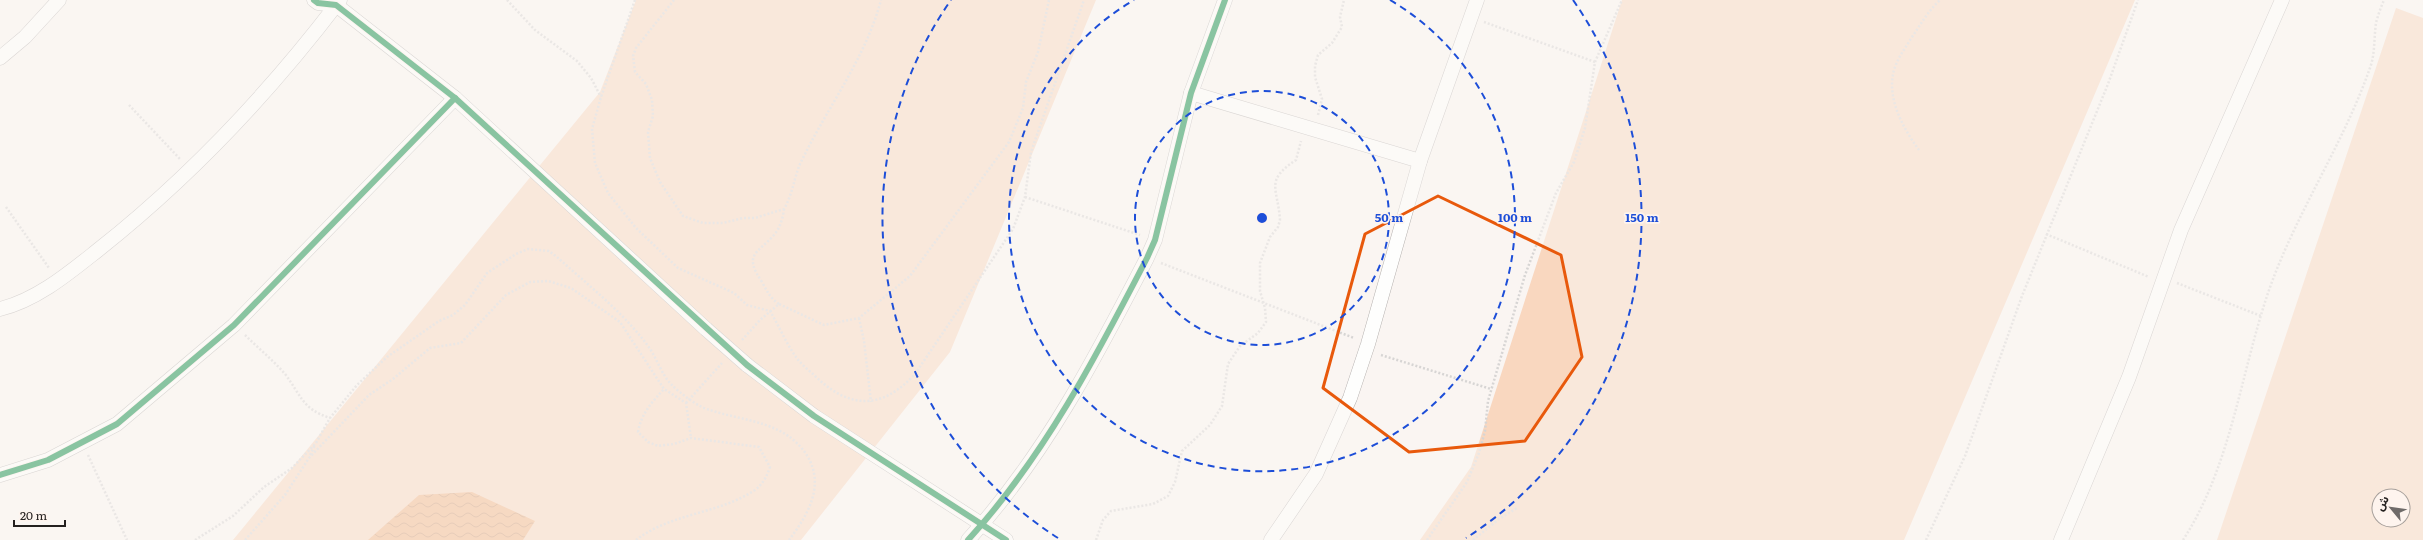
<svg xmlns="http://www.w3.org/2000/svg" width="2423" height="540" viewBox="0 0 2423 540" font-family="Literata,'Noto Sans Arabic',serif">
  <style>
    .grass { fill: #f9d7bf; fill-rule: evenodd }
    .water { fill: url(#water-waves) }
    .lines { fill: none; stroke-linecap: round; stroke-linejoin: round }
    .minor-casing { stroke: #b4b0ae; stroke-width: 15 }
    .path { stroke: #d7d5d4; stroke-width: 2.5; stroke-dasharray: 2 2; stroke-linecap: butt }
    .minor { stroke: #fefefd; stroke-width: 14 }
    .minor-bridge-casing { stroke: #b4b0ae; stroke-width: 15; stroke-linecap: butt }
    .minor-bridge { stroke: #fefefd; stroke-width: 14 }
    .cycleway-casing { stroke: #fef4ee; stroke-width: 8 }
    .cycleway { stroke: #00873e; stroke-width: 6 }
    .marked { fill: none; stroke: #e8590c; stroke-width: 3; stroke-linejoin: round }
    .ring { fill: none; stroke: #1d4ed8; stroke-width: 2; stroke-dasharray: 7 5 }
    .centre { fill: #1d4ed8; stroke: #fef4ee; stroke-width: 2 }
    .ring-label { font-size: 12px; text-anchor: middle; font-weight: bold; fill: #1d4ed8; stroke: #fef4ee; stroke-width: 3.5; stroke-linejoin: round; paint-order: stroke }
  </style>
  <defs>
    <pattern id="water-waves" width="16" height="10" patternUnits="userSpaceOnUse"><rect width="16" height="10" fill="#f2b588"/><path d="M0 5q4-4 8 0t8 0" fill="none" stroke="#cf9b75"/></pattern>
  </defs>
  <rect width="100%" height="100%" fill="#faf5f2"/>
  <g class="grass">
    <polygon points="636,0 1096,0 950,352 801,540 233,540 600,92"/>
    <polygon points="1622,0 2135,0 1904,540 1420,540 1471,467"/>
    <path d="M2396,8L2423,18V540H2217ZM2379,496H2403V520H2379Z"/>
  </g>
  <polygon class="water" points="472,492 535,521 523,540 368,540 419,495"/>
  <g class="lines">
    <g class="minor-casing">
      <g id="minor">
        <polyline points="314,0 318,3 336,5 455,98 706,329"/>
        <polyline points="0,58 25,37 59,0"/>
        <polyline points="1191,93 1420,161"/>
        <path d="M0,309C37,300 69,273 98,250C189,178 270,92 340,0"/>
        <polyline points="747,365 814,416 1006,540"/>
        <polyline points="0,475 48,460 117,424 234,325 455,98"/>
        <path d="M968,540C1044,457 1096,357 1147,258L1155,240L1191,93L1225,0"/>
        <polyline points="1271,540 1316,474 1350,398 1368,344 1420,161 1477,0"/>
        <polyline points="2061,540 2129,377 2181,230 2282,0"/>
      </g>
    </g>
    <g class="path">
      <polyline points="507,0 535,30 577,61 591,78 601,97"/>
      <path d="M635,0L601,97L592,129L595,163L608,193L636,228L678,268L734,293L747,305L770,311C779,326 786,343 796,357C800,363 807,369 813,374C848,409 881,411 915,374L1013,229L1025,197L1031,152L1084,0"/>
      <path d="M674,0L636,48L633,56L635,72L646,84L652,100L653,116L648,132L650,158L660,182L683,216L703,223H723L743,218H755L784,209C794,192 794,174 803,158C829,105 866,57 881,0"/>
      <polyline points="1484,22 1595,62"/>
      <polyline points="129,105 180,159"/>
      <polyline points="1318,115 1322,99 1315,77 1315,66 1318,55 1332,43 1342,27 1340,17 1344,0"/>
      <path d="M1919,150C1902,127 1885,95 1895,67C1899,56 1906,47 1912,37C1921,24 1928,11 1940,0"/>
      <polyline points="1025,197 1140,235"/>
      <polyline points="6,207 49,268"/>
      <polyline points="2046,234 2149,277"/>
      <polyline points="1161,263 1354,338"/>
      <polyline points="2177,283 2261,316"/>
      <path d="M779,304C770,298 767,291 762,282C743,254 757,254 774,235C780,228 783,218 784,209"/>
      <polyline points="859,318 864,341 871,402"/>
      <path d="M245,335C258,348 273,360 285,374C301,395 302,409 330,418"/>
      <polyline points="742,340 760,320 779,304 824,325 859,318 910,276 1009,142 1023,108 1026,82 1038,52 1049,0"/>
      <polyline points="1381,355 1491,389"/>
      <polyline points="686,403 722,363"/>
      <polyline points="88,455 127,540"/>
      <polyline points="310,455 315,445"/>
      <path d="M195,540L233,516L264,487L292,468L316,443L330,418L357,385L387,357L439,321L453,315L465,305L487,273L516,254L528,249L549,251L557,257C588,285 624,313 648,346C657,358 662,376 672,385C681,394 698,407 710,410C746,422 786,421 808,457C825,487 807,516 789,540"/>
      <polyline points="245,540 285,495 309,458 369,395 393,379 430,348 461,343 506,295 530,282 548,281 571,288 620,322 664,389 686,403 691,438"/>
      <path d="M636,540C671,513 719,514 755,490C763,484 767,476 770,467L759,447L691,438L674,444L658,446L648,442L638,432C641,414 652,402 664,389"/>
      <path d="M1096,540L1103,520L1111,511L1153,504L1168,496L1175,482L1182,451L1210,425L1222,406L1228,364L1240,346L1258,333L1266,322L1265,308L1260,291V263L1270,237L1278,227L1280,220C1278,188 1264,181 1296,160L1301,141"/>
      <polyline points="1427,540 1467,482 1479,453 1485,431 1488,401 1525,275 1556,193 1574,162 1585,128 1595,62 1622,0"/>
      <polyline points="1473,540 1499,519 1517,508"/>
      <polyline points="1926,540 1965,456 2022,296 2108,84 2138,0"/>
      <path d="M2183,540C2231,466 2240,376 2268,293C2295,214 2344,144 2371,65C2375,52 2374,37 2376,23C2378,15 2381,7 2384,0"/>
    </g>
    <use href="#minor" class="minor"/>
    <g class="minor-bridge-casing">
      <polyline id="minor-bridge" points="706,329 747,365"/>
    </g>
    <use href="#minor-bridge" class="minor-bridge"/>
    <g class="cycleway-casing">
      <g id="cycleway">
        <polyline points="314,0 318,3 336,5 455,98 747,365 814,416 1006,540"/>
        <polyline points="0,475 48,460 117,424 234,325 455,98"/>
        <path d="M968,540C1044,457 1096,357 1147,258L1155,240L1191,93L1225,0"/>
      </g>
    </g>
    <use href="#cycleway" class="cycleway"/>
  </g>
  <path d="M0 0H2423V540H0ZM1438,196L1561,255L1582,357L1525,441L1409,452L1323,388L1365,234Z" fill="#faf5f2" fill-opacity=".55" fill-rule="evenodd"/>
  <path class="marked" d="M1438,196L1561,255L1582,357L1525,441L1409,452L1323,388L1365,234Z"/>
  <g class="ring">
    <circle cx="1262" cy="218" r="127"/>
    <path d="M1390 0A253 253 0 1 1 1134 0"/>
    <path d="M1058 538A380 380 0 0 1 951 0M1573 0A380 380 0 0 1 1466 538"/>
  </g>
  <circle cx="1262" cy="218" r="6" class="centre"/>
  <g class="ring-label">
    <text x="1389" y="222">50 m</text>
    <text x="1515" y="222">100 m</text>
    <text x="1642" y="222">150 m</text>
  </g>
  <g transform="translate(2391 508) rotate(299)"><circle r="19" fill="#fef4ee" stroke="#a7a09b"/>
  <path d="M0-3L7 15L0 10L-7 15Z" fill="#6f6b69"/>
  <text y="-6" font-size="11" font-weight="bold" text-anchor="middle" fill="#24211f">ش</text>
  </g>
  <path d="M14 520v6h51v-6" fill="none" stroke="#24211f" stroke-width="2"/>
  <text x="20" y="520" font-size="12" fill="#24211f" stroke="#fef4ee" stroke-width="3" paint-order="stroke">20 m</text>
</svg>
